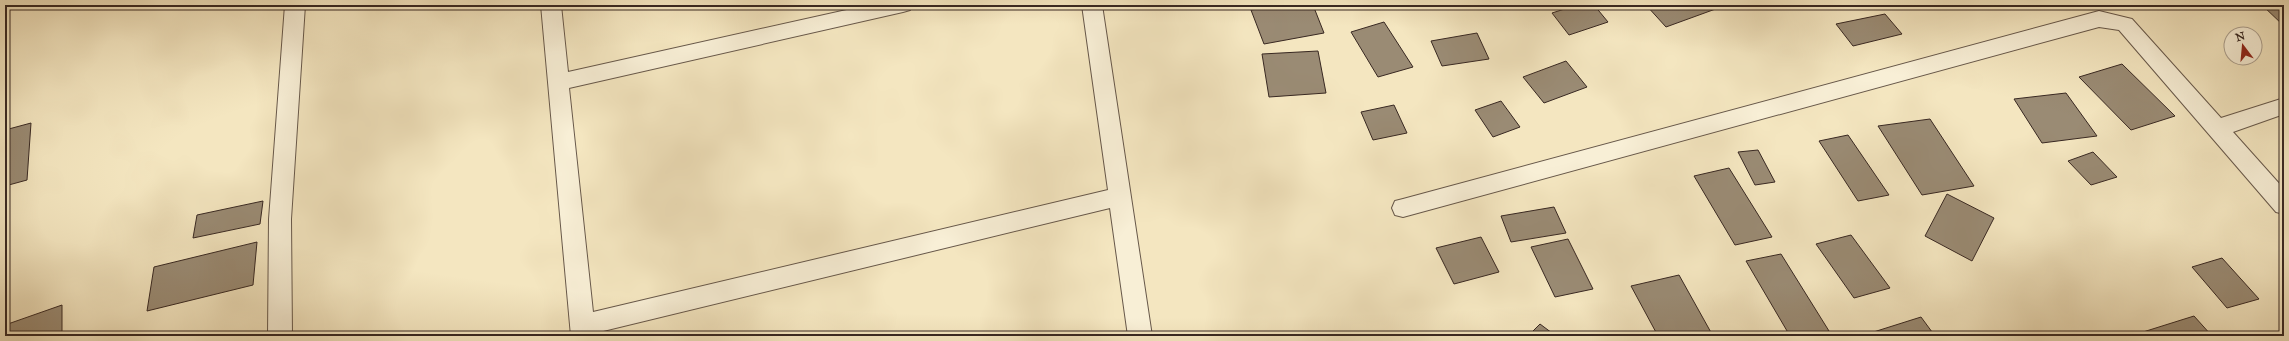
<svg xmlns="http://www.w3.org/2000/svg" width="2289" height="341" viewBox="0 0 2289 341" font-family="'IM FELL Great Primer',serif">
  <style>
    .building { fill: #9a8b74; stroke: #382822 }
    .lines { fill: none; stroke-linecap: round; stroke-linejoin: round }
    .minor-casing { stroke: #67584a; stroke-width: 2 }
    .minor { fill: #f8efd6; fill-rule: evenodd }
  </style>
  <rect width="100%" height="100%" fill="#f4e6c0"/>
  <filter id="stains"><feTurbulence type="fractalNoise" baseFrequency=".005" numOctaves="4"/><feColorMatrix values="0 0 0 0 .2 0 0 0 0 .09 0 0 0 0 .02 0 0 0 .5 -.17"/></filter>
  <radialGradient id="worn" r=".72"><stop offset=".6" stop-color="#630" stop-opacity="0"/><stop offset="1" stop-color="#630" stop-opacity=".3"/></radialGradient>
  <g class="building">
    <polygon points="1283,5 1313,5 1324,33 1264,44 1251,10"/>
    <polygon points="1577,5 1594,5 1608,22 1569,35 1552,13"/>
    <polygon points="1646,5 1719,5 1721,7 1666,27"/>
    <polygon points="2262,5 2284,5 2284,26"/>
    <polygon points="1885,14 1902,34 1853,46 1836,24"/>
    <polygon points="1384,22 1413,67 1378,77 1351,32"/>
    <polygon points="1477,33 1489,59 1442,66 1431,41"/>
    <polygon points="1318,51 1326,93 1269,97 1262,54"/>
    <polygon points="1566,61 1587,87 1544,103 1523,77"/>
    <polygon points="2122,64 2175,116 2131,130 2079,77"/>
    <polygon points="2066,93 2097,136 2042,143 2014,99"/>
    <polygon points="1501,101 1520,127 1493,137 1475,110"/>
    <polygon points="1394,105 1407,133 1373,140 1361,112"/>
    <polygon points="1930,119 1974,186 1922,195 1878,126"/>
    <polygon points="31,123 27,180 5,186 5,130"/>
    <polygon points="1848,135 1889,195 1858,201 1819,141"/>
    <polygon points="1758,150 1775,182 1755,185 1738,152"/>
    <polygon points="2093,152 2117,177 2091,185 2068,161"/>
    <polygon points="1729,168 1772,237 1735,245 1694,176"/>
    <polygon points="1947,194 1994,218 1972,261 1925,236"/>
    <polygon points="263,201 260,224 193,238 197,215"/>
    <polygon points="1554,207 1566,233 1511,242 1501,216"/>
    <polygon points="1851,235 1890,288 1854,298 1816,244"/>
    <polygon points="1481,237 1499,272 1454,284 1436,248"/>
    <polygon points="1568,239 1593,289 1555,297 1531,247"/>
    <polygon points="257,242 253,285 147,311 154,267"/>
    <polygon points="1781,254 1829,331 1807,336 1790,336 1746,261"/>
    <polygon points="2222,258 2259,299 2227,308 2192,267"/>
    <polygon points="1679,275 1713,336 1658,336 1631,286"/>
    <polygon points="62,305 62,336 5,336 5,325"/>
    <polygon points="2194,316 2212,336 2147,336 2143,332"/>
    <polygon points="1921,317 1935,336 1864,335"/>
    <polygon points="1540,324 1556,336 1528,336"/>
  </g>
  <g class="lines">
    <g class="minor-casing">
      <g id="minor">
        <polygon points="285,5 305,5 291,219 292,336 268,336 269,219"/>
        <polygon points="541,5 561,5 568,72 869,5 913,5 910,10 903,12 569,88 593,312 1108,190 1082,5 1102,5 1152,336 1128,336 1110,208 595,333 595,336 571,336"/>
        <polygon points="2099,11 2132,19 2221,118 2284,98 2284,114 2233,132 2284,189 2284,214 2276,212 2119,30 2099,27 1403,217 1395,215 1392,208 1395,201 1403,199"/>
      </g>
    </g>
    <use href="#minor" class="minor"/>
  </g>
  <rect width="2289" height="341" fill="none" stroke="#f4e6c0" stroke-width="20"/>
  <rect x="6" y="6" width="2277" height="329" fill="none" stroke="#382822" stroke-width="2"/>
  <rect x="10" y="10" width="2269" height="321" fill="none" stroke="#382822"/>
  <g transform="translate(2243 46) rotate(344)"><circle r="19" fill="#f8efd6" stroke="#ab9f8e"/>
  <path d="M0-3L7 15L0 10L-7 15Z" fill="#8f2418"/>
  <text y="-6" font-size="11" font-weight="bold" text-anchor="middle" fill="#382822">N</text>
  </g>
  <rect width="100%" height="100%" filter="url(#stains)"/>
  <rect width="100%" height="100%" fill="url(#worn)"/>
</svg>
